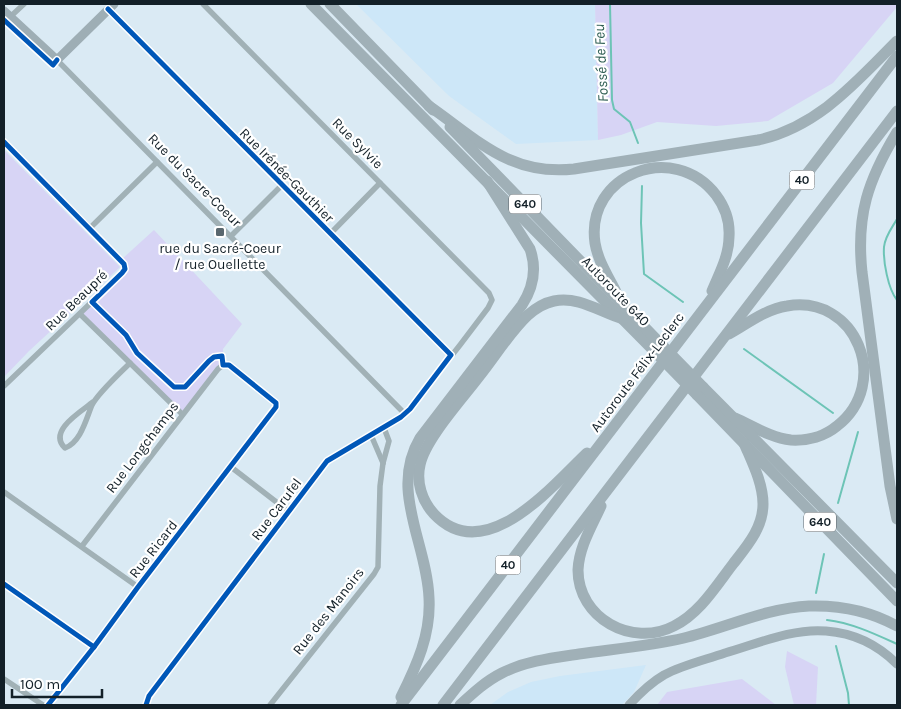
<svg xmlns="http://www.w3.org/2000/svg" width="901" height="709" viewBox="0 0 901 709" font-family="Karla,sans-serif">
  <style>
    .built { fill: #cde7f8 }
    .green { fill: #d7d4f5 }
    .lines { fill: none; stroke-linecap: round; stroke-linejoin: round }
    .stream { stroke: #6dc4b6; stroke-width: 2 }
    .street { stroke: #a1b1b6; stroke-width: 5.5 }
    .secondary { stroke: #9eaeb5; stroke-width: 9 }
    .highway { stroke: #a0b0b7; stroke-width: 11 }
    .highway-bridge { stroke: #a0b0b7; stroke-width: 11 }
    .cycleway-casing { stroke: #fff; stroke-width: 8 }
    .cycleway { stroke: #0057b8; stroke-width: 5 }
    .poi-dot { fill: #59676f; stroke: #fff; stroke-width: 2 }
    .labels { text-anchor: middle; stroke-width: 4.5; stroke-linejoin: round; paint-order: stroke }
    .shield { fill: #fff; stroke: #5a6368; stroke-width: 1 }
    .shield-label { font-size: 12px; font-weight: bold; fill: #132028 }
    .street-label { font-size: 14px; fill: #132028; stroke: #fff }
    .poi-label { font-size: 14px; fill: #132028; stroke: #fff }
    .water-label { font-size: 15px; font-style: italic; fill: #2e5e53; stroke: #fff }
  </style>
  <rect width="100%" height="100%" fill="#daeaf4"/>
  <g class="built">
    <polygon points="356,4 595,4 598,140 516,144 449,96"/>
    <polygon points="646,665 634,692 622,705 490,705 508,692 531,682 560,676"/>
  </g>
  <g class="green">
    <polygon points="595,4 897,4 897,7 833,83 768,121 716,126 657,122 621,135 598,140"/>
    <polygon points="4,150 120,267 29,351 4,377"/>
    <polygon points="154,230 242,324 223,349 223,365 182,414 80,314 123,272 121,260"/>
    <polygon points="787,651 818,667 816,705 794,705 785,667"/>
    <polygon points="742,679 776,705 657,705 667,692"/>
  </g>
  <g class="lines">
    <g class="stream">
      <polyline points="610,4 612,100 614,109 630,122 638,143"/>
      <polyline points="642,186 641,223 644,274 683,302"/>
      <path d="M897,219C892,228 885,236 884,247C883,261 888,289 897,300"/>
      <polyline points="744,349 833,413"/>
      <polyline points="838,503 858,432"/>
      <polyline points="816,593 824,554"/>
      <path d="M827,620C852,623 875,634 897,644"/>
      <polyline points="836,646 848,693 849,705"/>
    </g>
    <g class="street">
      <polyline points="108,9 451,355"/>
      <polyline points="10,17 24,4"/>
      <polyline points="57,60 405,414"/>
      <polyline points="4,142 90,228 125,266 122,273 4,386"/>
      <polyline points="90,228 157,162"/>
      <polyline points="330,234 380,183"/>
      <polyline points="231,236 282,185"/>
      <polyline points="80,314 182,414"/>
      <path d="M93,402C82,411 47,431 65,448C81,442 86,419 92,405C98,393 120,373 130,363"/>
      <polyline points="371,435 383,463"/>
      <polyline points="231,467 288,511"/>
      <polyline points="4,492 138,587"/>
      <polyline points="4,584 94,647"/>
      <polyline points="4,679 43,705"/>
      <polyline points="48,705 94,647 138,587 276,407 276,403 229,365 223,365 218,369 82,546"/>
      <polyline points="146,705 149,696 327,461 389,425 407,412 460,345 488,308 492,300 489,293 203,4"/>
      <polyline points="270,705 374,574 378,567 380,486 383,463 389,441 384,428"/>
    </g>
    <g class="secondary">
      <polyline points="4,11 57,60 114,4"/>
      <path d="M629,705C640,693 650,683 664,675C683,665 705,660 725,653C757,644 792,628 826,631C853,633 878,645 897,664"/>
    </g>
    <g class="highway">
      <polyline points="311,4 655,352"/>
      <polyline points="330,4 433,110"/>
      <path d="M429,106C478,140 510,176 574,169L758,140C818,127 856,82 897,41"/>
      <polyline points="450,127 661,344"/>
      <path d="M897,132C868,180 856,215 862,272L890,486L897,519"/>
      <path d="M616,292C608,276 598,261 595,243C585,174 674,140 716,195C725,207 730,222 729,237C729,256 719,274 712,291"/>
      <path d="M729,334C747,324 766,309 787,306C856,294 892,383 837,426C825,436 808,441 791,440C771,438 753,426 735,418"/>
      <polyline points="703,387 897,583"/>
      <polyline points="697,395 897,601"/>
      <path d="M587,453C552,486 485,568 434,514C422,501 416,482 420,465C425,439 464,397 481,374C496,355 510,332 528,315C536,308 544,303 554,301C579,296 600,312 623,319"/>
      <path d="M601,506C592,526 579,547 578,570C578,618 632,648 674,626C700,613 716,586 733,564C747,546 763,528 763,504C763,483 752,462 744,443"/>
      <path d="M401,697C417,665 431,634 429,598C427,543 389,490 420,438L522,305C533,288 537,269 530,249L487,181"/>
      <polyline points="401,705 897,56"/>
      <polyline points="443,705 897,111"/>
      <path d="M460,705C473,693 486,681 502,673C526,661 552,658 579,654C614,649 650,646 684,638C725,628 767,608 809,606C840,605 870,611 897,626"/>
    </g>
    <g class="highway-bridge">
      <polyline points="661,344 703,387"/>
      <polyline points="655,352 697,395"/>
    </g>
    <g class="cycleway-casing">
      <g id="cycleway">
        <polyline points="108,9 451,355 410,409 401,417 327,461 149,696 146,705"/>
        <polyline points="4,20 53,65 57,60"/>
        <polyline points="4,142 124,264 125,269 122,273 92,302 126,335 137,353 174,387 185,387 209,361 214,357 222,356 223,365 229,365 276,403 276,407 138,587 94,647 48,705"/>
        <polyline points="4,584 94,647"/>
      </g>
    </g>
    <use href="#cycleway" class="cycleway"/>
  </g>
  <rect class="poi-dot" x="215" y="227" width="10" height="10" rx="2.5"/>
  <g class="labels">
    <g class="shield">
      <rect x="789.5" y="170.5" width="25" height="19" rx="4"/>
      <rect x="509" y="194.5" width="32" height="19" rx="4"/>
      <rect x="804" y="512.5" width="32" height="19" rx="4"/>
      <rect x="495.5" y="555.5" width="25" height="19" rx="4"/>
    </g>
    <g class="shield-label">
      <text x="802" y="184">40</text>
      <text x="525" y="208">640</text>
      <text x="820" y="526">640</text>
      <text x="508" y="569">40</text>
    </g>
    <g class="street-label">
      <text transform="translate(358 143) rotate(45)" y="5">Rue Sylvie</text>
      <text transform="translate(287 175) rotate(45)" y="5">Rue Irénée-Gauthier</text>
      <text transform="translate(195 180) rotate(45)" y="5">Rue du Sacre-Coeur</text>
      <text transform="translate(616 291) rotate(46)" y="5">Autoroute 640</text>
      <text transform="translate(76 300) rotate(-44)" y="5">Rue Beaupré</text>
      <text transform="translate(637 372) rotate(-53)" y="5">Autoroute Félix-Leclerc</text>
      <text transform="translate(142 447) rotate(-53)" y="5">Rue Longchamps</text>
      <text transform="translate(276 509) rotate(-53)" y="5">Rue Carufel</text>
      <text transform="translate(153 549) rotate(-52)" y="5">Rue Ricard</text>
      <text transform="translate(328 611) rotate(-52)" y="5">Rue des Manoirs</text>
    </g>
    <g class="poi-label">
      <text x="220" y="253">rue du Sacré-Coeur<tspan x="220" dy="16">/ rue Ouellette</tspan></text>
    </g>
    <g class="water-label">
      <text transform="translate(601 63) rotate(-93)" y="5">Fossé de Feu</text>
    </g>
  </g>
  <rect width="901" height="709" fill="none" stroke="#132028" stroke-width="10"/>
  <path d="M12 689v8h90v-8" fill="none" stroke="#132028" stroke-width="2.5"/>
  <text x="20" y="689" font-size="15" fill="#132028" stroke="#ffffff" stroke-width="4" paint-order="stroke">100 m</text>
</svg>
